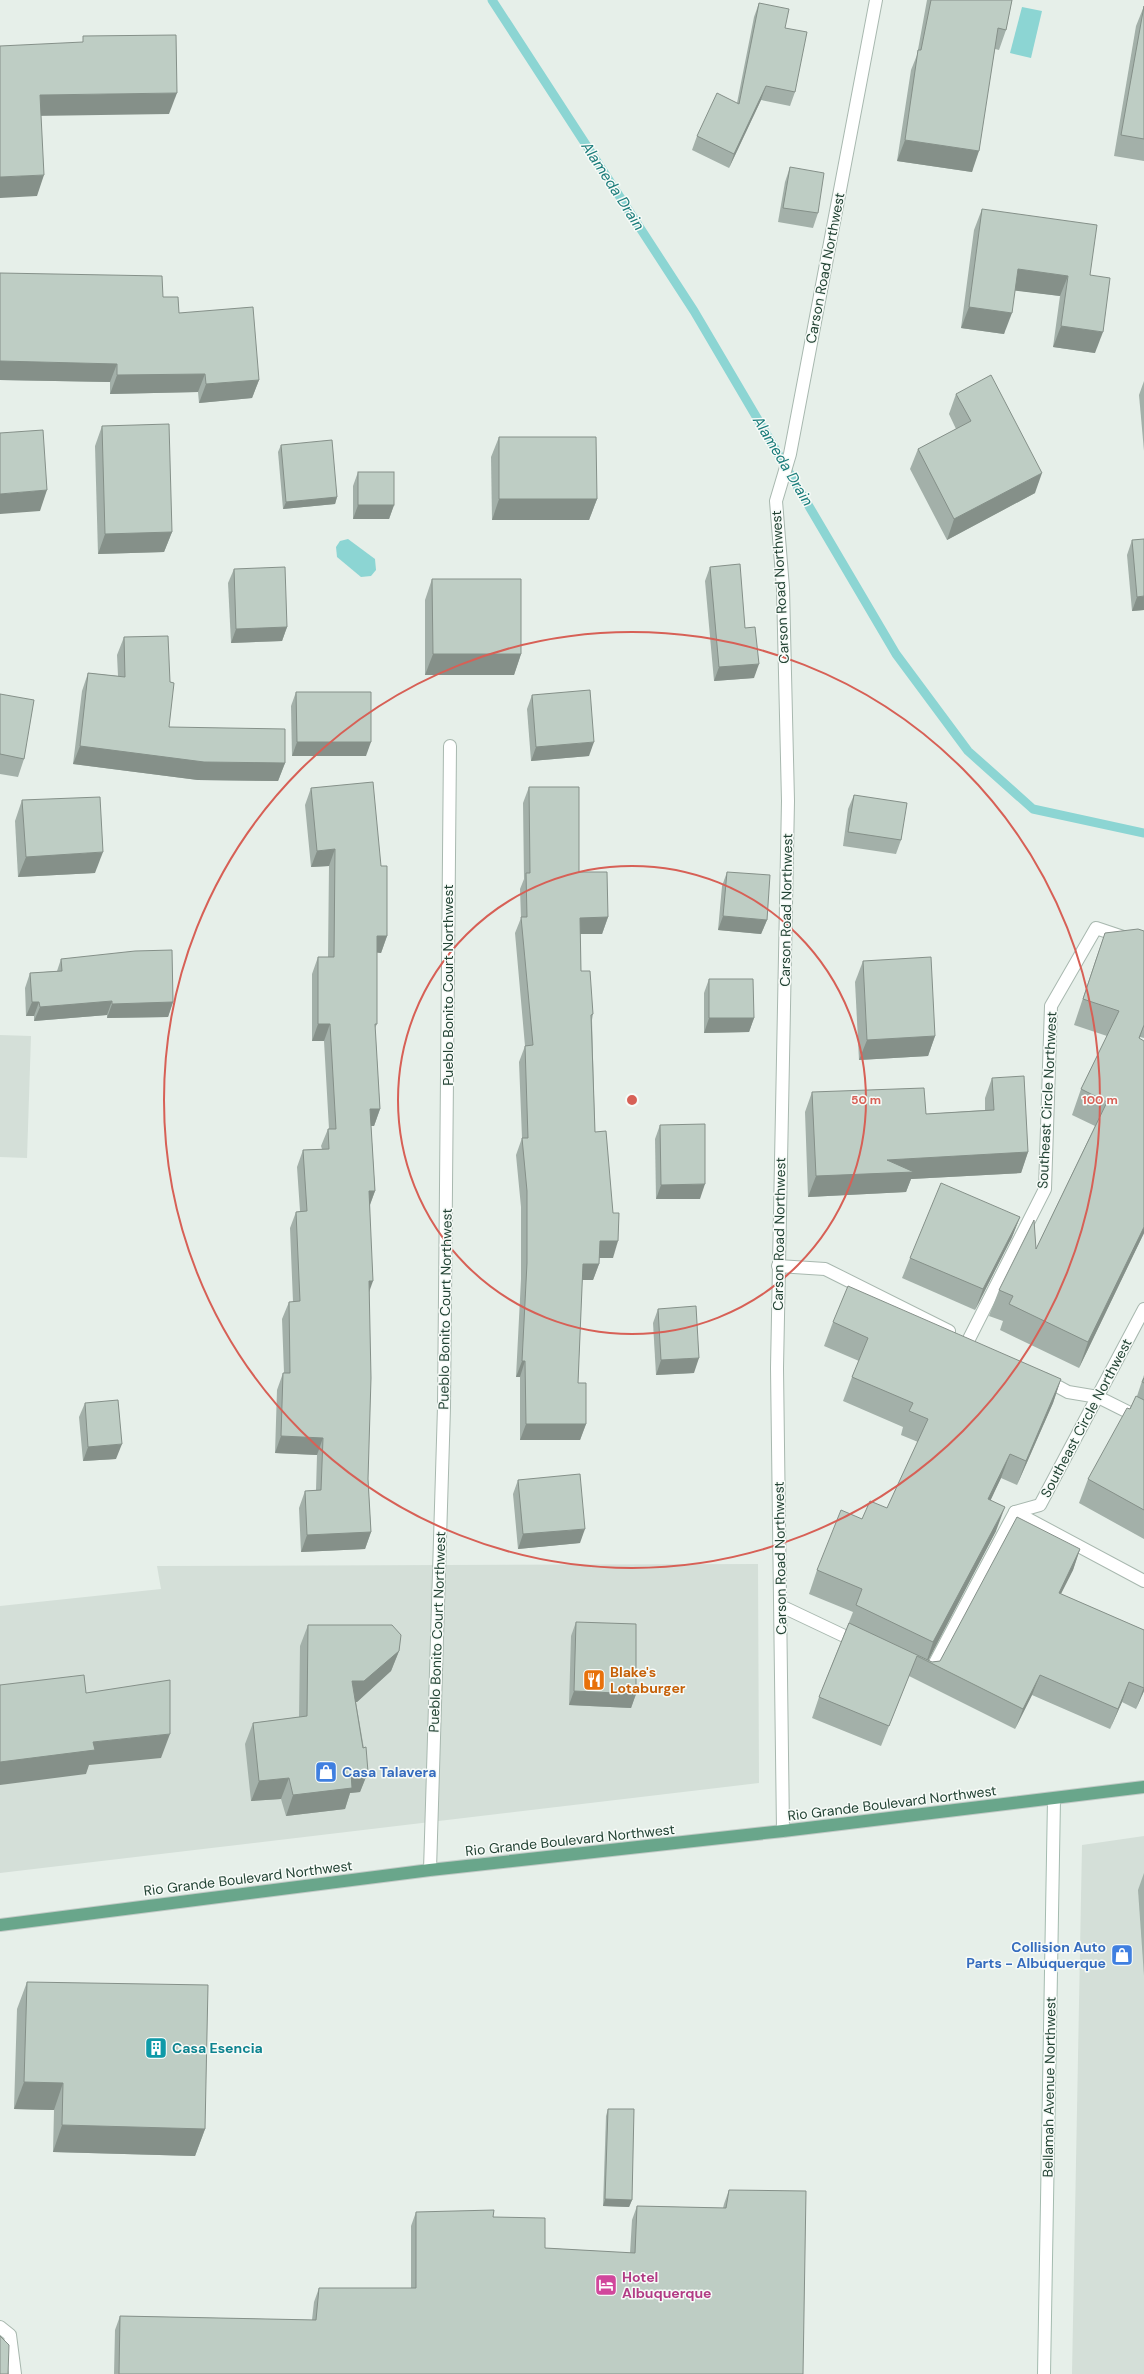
<svg xmlns="http://www.w3.org/2000/svg" width="1144" height="2374" viewBox="0 0 1144 2374" font-family="'DM Sans',sans-serif">
  <style>
    .built { fill: #d4dfd8 }
    .water { fill: #8cd5d3 }
    .lines { fill: none; stroke-linecap: round; stroke-linejoin: round }
    .stream { stroke: #8cd5d3; stroke-width: 9 }
    .street-casing { stroke: #a8b8af; stroke-width: 14 }
    .secondary-casing { stroke: #a4bbaf; stroke-width: 14 }
    .primary-casing { stroke: #c1cac6; stroke-width: 14 }
    .street { stroke: #fff; stroke-width: 12 }
    .secondary { stroke: #fff; stroke-width: 12 }
    .primary { stroke: #69a68b; stroke-width: 12 }
    .wall { fill: #a3b0a9 }
    .shaded-wall { fill: #859089 }
    .building { fill: #becdc4; stroke: #859089 }
    .ring { fill: none; stroke: #d76056; stroke-width: 2 }
    .labels { text-anchor: middle; stroke-width: 3; stroke-linejoin: round; paint-order: stroke }
    .street-label { font-size: 14px; fill: #234334; stroke: #f7fbf8 }
    .food-label { font-size: 14px; font-weight: bold; fill: #c56008; stroke: #f7fbf8; text-anchor: start }
    .shop-label { font-size: 14px; font-weight: bold; fill: #366cbe; stroke: #f7fbf8; text-anchor: start }
    .culture-label { font-size: 14px; font-weight: bold; fill: #0d838f; stroke: #f7fbf8; text-anchor: start }
    .hotel-label { font-size: 14px; font-weight: bold; fill: #b23c85; stroke: #f7fbf8; text-anchor: start }
    .water-label { font-size: 15px; font-style: italic; fill: #1a7c7a; stroke: #f7fbf8 }
    .centre { fill: #d76056; stroke: #f7fbf8; stroke-width: 2 }
    .ring-label { font-size: 12px; text-anchor: middle; font-weight: bold; fill: #d76056; stroke: #f7fbf8; stroke-width: 3; stroke-linejoin: round; paint-order: stroke }
  </style>
  <rect width="100%" height="100%" fill="#e6efe9"/>
  <g class="built">
    <polygon points="0,1035 31,1036 27,1158 0,1157"/>
    <polygon points="758,1564 759,1783 0,1873 0,1606 161,1589 157,1566"/>
    <polygon points="1144,1836 1144,2374 1072,2374 1082,1845"/>
  </g>
  <g class="water">
    <polygon points="1022,7 1042,11 1031,58 1010,53"/>
    <polygon points="348,539 375,559 376,570 371,576 361,577 337,557 336,547 340,541"/>
  </g>
  <g class="lines">
    <polyline class="stream" points="492,0 694,311 896,654 968,751 1033,809 1144,833"/>
    <g class="street-casing">
      <g id="street">
        <polyline points="778,1266 825,1269 949,1331"/>
        <polyline points="968,1341 1045,1189 1051,1006 1096,928 1144,944"/>
        <polyline points="1044,1379 1068,1392 1098,1397 1144,1420"/>
        <polyline points="1015,1512 1144,1581"/>
        <polyline points="781,1606 857,1642"/>
        <polyline points="928,1676 1015,1512 1040,1505 1144,1309"/>
        <polyline points="783,1831 777,1368 788,801 783,588 776,501 790,454 876,0"/>
        <polyline points="430,1870 444,1407 450,746"/>
        <polyline points="0,2327 10,2335 15,2374"/>
      </g>
    </g>
    <g class="secondary-casing">
      <polyline id="secondary" points="1044,2374 1054,1799"/>
    </g>
    <g class="primary-casing">
      <polyline id="primary" points="0,1925 430,1870 783,1831 1144,1787"/>
    </g>
    <use href="#street" class="street"/>
    <use href="#secondary" class="secondary"/>
    <use href="#primary" class="primary"/>
  </g>
  <g class="wall">
    <polygon points="927,0 1012,0 1006,30 999,50 995,49 972,172 897,161 911,70 917,55"/>
    <polygon points="759,3 785,28 795,92 790,106 761,100 729,168 692,150 697,136 737,103 754,17"/>
    <polygon points="1144,6 1144,161 1114,156 1136,26"/>
    <polygon points="790,167 818,213 813,228 778,222 785,182"/>
    <polygon points="982,209 1090,275 1095,353 1053,347 1060,296 1015,290 1004,334 961,328 974,230"/>
    <polygon points="0,273 163,297 179,313 259,380 252,398 199,403 198,392 110,394 110,382 0,380"/>
    <polygon points="1144,381 1144,451 1139,395"/>
    <polygon points="956,394 1035,493 947,540 910,469 918,449 956,429 949,414"/>
    <polygon points="102,426 172,532 164,552 98,554 95,446"/>
    <polygon points="499,437 597,499 589,520 492,520 491,457"/>
    <polygon points="281,445 337,497 335,504 283,509 278,452"/>
    <polygon points="358,472 394,505 389,519 353,519 353,486"/>
    <polygon points="1132,540 1144,610 1132,611 1127,555"/>
    <polygon points="710,567 745,628 754,678 714,681 705,581"/>
    <polygon points="234,569 287,627 282,641 231,643 228,583"/>
    <polygon points="432,579 521,654 514,675 425,675 425,600"/>
    <polygon points="124,637 169,727 285,763 278,781 198,780 73,764 82,691 88,673 118,676 117,655"/>
    <polygon points="296,692 366,756 292,756 291,706"/>
    <polygon points="0,694 24,759 18,777 0,774"/>
    <polygon points="532,695 589,756 531,761 527,709"/>
    <polygon points="529,787 579,872 608,917 602,934 580,934 581,971 593,1014 592,1020 595,1132 613,1258 599,1258 599,1264 593,1280 582,1280 578,1383 586,1424 580,1440 520,1440 520,1377 516,1377 521,1279 521,1207 516,1155 522,1138 519,1062 525,1046 515,933 521,918 520,889 524,879 523,803"/>
    <polygon points="311,788 387,936 381,953 377,952 377,1024 375,1028 380,1109 374,1126 371,1126 375,1191 370,1205 368,1479 371,1532 365,1549 301,1552 299,1508 305,1491 316,1490 317,1455 275,1453 277,1390 283,1373 284,1373 282,1319 289,1302 293,1302 290,1228 296,1212 300,1211 297,1167 303,1150 322,1149 321,1146 328,1129 329,1129 324,1041 312,1041 312,974 318,957 328,957 329,866 311,867 305,805"/>
    <polygon points="854,795 901,840 896,854 843,846 848,809"/>
    <polygon points="22,800 95,873 18,877 15,821"/>
    <polygon points="727,872 767,920 761,934 718,930 722,886"/>
    <polygon points="1144,931 1144,1038 1140,1037 1139,1039 1144,1041 1144,1233 1079,1368 1000,1330 1003,1321 989,1316 999,1290 1036,1249 1095,1126 1072,1115 1081,1089 1107,1036 1074,1025 1096,959 1105,933"/>
    <polygon points="61,959 173,1002 168,1017 107,1018 107,1015 34,1021 34,1016 26,1016 25,988 30,973 57,971"/>
    <polygon points="863,961 935,1036 928,1056 859,1060 855,982"/>
    <polygon points="709,979 754,1018 749,1032 704,1033 704,993"/>
    <polygon points="992,1078 1028,1152 1021,1173 911,1179 906,1192 808,1197 805,1112 812,1092 926,1114 985,1110 985,1098"/>
    <polygon points="660,1125 700,1199 656,1199 655,1139"/>
    <polygon points="1020,1217 1012,1237 975,1310 902,1278 910,1258"/>
    <polygon points="658,1309 694,1373 656,1375 653,1323"/>
    <polygon points="833,1322 1061,1379 1053,1403 1017,1485 1001,1478 990,1500 996,1531 928,1660 932,1662 940,1661 1080,1549 1073,1570 1061,1594 1144,1630 1144,1691 1136,1709 1122,1702 1110,1729 1032,1695 1015,1729 909,1676 881,1746 812,1718 819,1697 853,1612 809,1594 817,1570 862,1519 887,1508 918,1442 901,1435 903,1427 843,1401 852,1377 859,1361 824,1346"/>
    <polygon points="1144,1375 1144,1539 1079,1503 1088,1479 1137,1396"/>
    <polygon points="85,1403 116,1459 83,1461 79,1417"/>
    <polygon points="518,1480 580,1543 518,1549 513,1494"/>
    <polygon points="576,1622 636,1694 631,1708 569,1705 571,1636"/>
    <polygon points="308,1625 399,1651 391,1671 357,1702 356,1702 368,1772 360,1792 350,1793 345,1809 286,1816 281,1799 251,1801 245,1744 253,1723 299,1717 300,1646"/>
    <polygon points="1144,1873 1144,1976 1138,1890"/>
    <polygon points="27,1982 205,2129 195,2156 53,2152 54,2110 14,2109 17,2009"/>
    <polygon points="608,2109 632,2200 629,2207 603,2206 606,2116"/>
    <polygon points="729,2190 803,2374 114,2374 115,2330 120,2316 312,2320 314,2302 319,2288 411,2288 411,2226 416,2212 493,2217 545,2248 630,2253 632,2220 637,2206 723,2208 724,2204"/>
  </g>
  <g class="shaded-wall">
    <polygon points="766,86 761,100 729,168 734,154"/>
    <polygon points="177,93 169,114 33,116 40,95"/>
    <polygon points="905,140 979,151 972,172 897,161"/>
    <polygon points="44,175 37,196 0,198 0,177"/>
    <polygon points="1018,269 1068,276 1060,296 1010,290"/>
    <polygon points="969,307 1012,313 1004,334 961,328"/>
    <polygon points="1061,326 1103,332 1095,353 1053,347"/>
    <polygon points="0,361 117,364 110,382 0,380"/>
    <polygon points="205,374 198,392 110,394 117,375"/>
    <polygon points="259,380 252,398 199,403 206,384"/>
    <polygon points="1042,473 1035,493 947,540 954,519"/>
    <polygon points="47,490 40,511 0,514 0,494"/>
    <polygon points="337,497 335,504 283,509 286,502"/>
    <polygon points="499,499 597,499 589,520 492,520"/>
    <polygon points="358,505 394,505 389,519 353,519"/>
    <polygon points="172,532 164,552 98,554 105,534"/>
    <polygon points="1144,596 1144,610 1132,611 1137,597"/>
    <polygon points="287,627 282,641 231,643 236,629"/>
    <polygon points="433,654 521,654 514,675 425,675"/>
    <polygon points="759,664 754,678 714,681 719,667"/>
    <polygon points="297,742 371,742 366,756 292,756"/>
    <polygon points="594,742 589,756 531,761 536,747"/>
    <polygon points="80,746 285,763 278,781 198,780 73,764"/>
    <polygon points="335,849 329,866 311,867 317,851"/>
    <polygon points="103,852 95,873 18,877 26,857"/>
    <polygon points="723,916 767,920 761,934 718,930"/>
    <polygon points="608,917 602,934 574,934 580,918"/>
    <polygon points="377,936 387,936 381,953 370,952"/>
    <polygon points="112,1001 107,1015 34,1021 40,1007"/>
    <polygon points="32,1002 39,1002 34,1016 26,1016"/>
    <polygon points="173,1002 168,1017 107,1018 112,1004"/>
    <polygon points="709,1018 754,1018 749,1032 704,1033"/>
    <polygon points="318,1024 330,1024 324,1041 312,1041"/>
    <polygon points="1144,1025 1140,1037 1129,1064"/>
    <polygon points="935,1036 928,1056 859,1060 867,1040"/>
    <polygon points="370,1109 380,1109 374,1126 364,1126"/>
    <polygon points="1028,1152 1021,1173 911,1179 906,1192 808,1197 816,1176 887,1160"/>
    <polygon points="705,1184 700,1199 656,1199 661,1185"/>
    <polygon points="369,1191 375,1191 369,1207"/>
    <polygon points="1020,1217 1012,1237 975,1310 983,1289"/>
    <polygon points="1144,1227 1144,1233 1079,1368 1088,1342"/>
    <polygon points="600,1241 618,1241 613,1258 594,1258"/>
    <polygon points="583,1264 599,1264 593,1280 577,1280"/>
    <polygon points="369,1281 373,1281 367,1298"/>
    <polygon points="699,1358 694,1373 656,1375 661,1360"/>
    <polygon points="522,1361 525,1361 520,1377 516,1377"/>
    <polygon points="1061,1379 1053,1403 1017,1485 1026,1461"/>
    <polygon points="526,1424 586,1424 580,1440 520,1440"/>
    <polygon points="281,1436 323,1438 317,1455 275,1453"/>
    <polygon points="122,1444 116,1459 83,1461 88,1447"/>
    <polygon points="1010,1454 1001,1478 980,1523 988,1499"/>
    <polygon points="1005,1507 996,1531 928,1661 927,1660 933,1642"/>
    <polygon points="585,1529 580,1543 518,1549 523,1534"/>
    <polygon points="371,1532 365,1549 301,1552 307,1535"/>
    <polygon points="1080,1549 1073,1570 1051,1613 1059,1593"/>
    <polygon points="399,1651 391,1671 357,1702 345,1702 352,1681"/>
    <polygon points="1040,1675 1032,1695 1015,1729 1023,1709"/>
    <polygon points="1129,1682 1122,1702 1110,1729 1118,1709"/>
    <polygon points="1144,1687 1144,1691 1136,1709"/>
    <polygon points="574,1691 636,1694 631,1708 569,1705"/>
    <polygon points="170,1734 161,1758 89,1765 86,1774 0,1785 0,1762 93,1742"/>
    <polygon points="368,1772 360,1792 350,1793 345,1809 286,1816 293,1795 351,1773"/>
    <polygon points="289,1778 281,1799 251,1801 259,1781"/>
    <polygon points="24,2082 63,2083 54,2110 14,2109"/>
    <polygon points="62,2125 205,2129 195,2156 53,2152"/>
    <polygon points="605,2199 632,2200 629,2207 603,2206"/>
  </g>
  <g class="building">
    <polygon points="931,0 1012,0 1006,30 998,28 979,151 905,140 918,50 921,50"/>
    <polygon points="759,3 789,9 785,28 807,32 795,92 766,86 734,154 697,136 717,93 739,104"/>
    <polygon points="1144,6 1144,139 1121,135"/>
    <polygon points="176,35 177,93 40,95 44,175 0,177 0,46 83,42 83,36"/>
    <polygon points="790,167 824,173 818,213 783,208"/>
    <polygon points="982,209 1097,225 1090,275 1110,278 1103,332 1061,326 1068,276 1018,269 1012,313 969,307"/>
    <polygon points="0,273 162,276 163,297 178,297 179,313 253,307 259,380 206,384 205,374 117,375 117,364 0,361"/>
    <polygon points="991,375 1042,473 954,519 918,449 971,421 956,394"/>
    <polygon points="169,424 172,532 105,534 102,426"/>
    <polygon points="43,430 47,490 0,494 0,433"/>
    <polygon points="499,437 596,437 597,499 499,499"/>
    <polygon points="332,440 337,497 286,502 281,445"/>
    <rect x="358" y="472" width="36" height="33"/>
    <polygon points="1144,539 1144,596 1137,597 1132,540"/>
    <polygon points="740,564 745,628 755,627 759,664 719,667 710,567"/>
    <polygon points="285,567 287,627 236,629 234,569"/>
    <polygon points="432,579 521,579 521,654 433,654"/>
    <polygon points="168,636 170,682 174,683 169,727 285,729 285,763 204,762 80,746 88,673 125,677 124,637"/>
    <polygon points="590,690 594,742 536,747 532,695"/>
    <polygon points="296,692 371,692 371,742 297,742"/>
    <polygon points="0,694 34,700 24,759 0,754"/>
    <polygon points="373,782 381,866 387,866 387,936 377,936 377,1024 375,1024 380,1109 370,1109 375,1191 369,1191 373,1281 369,1281 371,1378 368,1479 371,1532 307,1535 305,1491 321,1490 323,1438 281,1436 283,1373 290,1373 289,1302 300,1301 296,1212 307,1211 303,1150 329,1149 328,1129 336,1129 330,1024 318,1024 318,957 334,957 335,849 317,851 311,788"/>
    <polygon points="529,787 579,787 579,872 607,872 608,917 580,918 581,971 590,971 593,1014 591,1015 595,1132 606,1131 613,1213 619,1213 618,1241 600,1241 599,1264 583,1264 578,1383 586,1383 586,1424 526,1424 525,1361 522,1361 527,1263 527,1191 522,1138 528,1138 525,1046 533,1045 521,917 527,917 526,873 530,873"/>
    <polygon points="854,795 907,803 901,840 848,832"/>
    <polygon points="100,797 103,852 26,857 22,800"/>
    <polygon points="727,872 770,875 767,920 723,916"/>
    <polygon points="1138,929 1144,931 1144,1025 1139,1038 1144,1041 1144,1227 1088,1342 1009,1304 1013,1296 999,1290 1034,1220 1036,1249 1107,1102 1081,1089 1119,1011 1083,999 1105,933"/>
    <polygon points="172,950 173,1002 112,1004 112,1001 40,1007 39,1002 32,1002 30,973 62,971 61,959 135,951"/>
    <polygon points="931,957 935,1036 867,1040 863,961"/>
    <polygon points="709,979 753,979 754,1018 709,1018"/>
    <polygon points="1024,1076 1028,1152 887,1160 914,1172 816,1176 812,1092 924,1088 926,1114 994,1110 992,1078"/>
    <polygon points="705,1124 705,1184 661,1185 660,1125"/>
    <polygon points="941,1183 1020,1217 983,1289 910,1258"/>
    <polygon points="848,1286 1061,1379 1026,1461 1010,1454 988,1499 1005,1507 933,1642 856,1605 862,1589 817,1570 841,1510 862,1519 870,1501 887,1508 928,1419 909,1411 913,1403 852,1377 868,1338 833,1322"/>
    <polygon points="696,1306 699,1358 661,1360 658,1309"/>
    <polygon points="1144,1378 1144,1383 1142,1382"/>
    <polygon points="1136,1396 1144,1400 1144,1510 1088,1479 1127,1408 1130,1409"/>
    <polygon points="118,1400 122,1444 88,1447 85,1403"/>
    <polygon points="580,1474 585,1529 523,1534 518,1480"/>
    <polygon points="1017,1517 1080,1549 1059,1593 1144,1630 1144,1688 1129,1682 1118,1709 1040,1675 1023,1709 917,1656 889,1726 819,1697 849,1623 932,1662 940,1661"/>
    <polygon points="576,1622 636,1624 636,1694 574,1691"/>
    <polygon points="308,1625 392,1625 401,1635 399,1651 364,1681 352,1681 363,1748 366,1747 368,1772 351,1773 352,1788 293,1795 289,1778 259,1781 253,1723 307,1716"/>
    <polygon points="84,1675 86,1693 170,1680 170,1734 93,1742 95,1750 0,1762 0,1685"/>
    <polygon points="27,1982 208,1985 205,2129 62,2125 63,2083 24,2082"/>
    <polygon points="608,2109 634,2109 632,2200 605,2199"/>
    <polygon points="729,2190 806,2191 803,2374 119,2374 120,2316 316,2320 319,2288 416,2288 416,2212 494,2210 493,2217 545,2218 545,2248 635,2253 637,2206 726,2208"/>
    <polygon points="0,2336 9,2345 8,2374 0,2374"/>
  </g>
  <g class="ring">
    <circle cx="632" cy="1100" r="234"/>
    <circle cx="632" cy="1100" r="468"/>
  </g>
  <defs>
    <g id="restaurant-square" transform="scale(1.15)"><rect x="-9" y="-9" width="18" height="18" rx="4" fill="#e8710a" stroke="#f7fbf8"/><path d="M-5-6h1v4h1v-4h1v4h1v-4h1v5L-1.5 .5V6h-2V.5L-5-1ZM5-6V6H3V1.5H1.5Q1.5-4 5-6Z" fill="#fff"/></g>
    <g id="shop-square" transform="scale(1.15)"><rect x="-9" y="-9" width="18" height="18" rx="4" fill="#3f7fe0" stroke="#f7fbf8"/><path d="M-5-2.5h2.3a2.7 3.5 0 0 1 5.4 0H5L5.5 6h-11ZM-1.5-2.5h3a1.5 2.3 0 0 0-3 0Z" fill="#fff"/></g>
    <g id="building-square" transform="scale(1.15)"><rect x="-9" y="-9" width="18" height="18" rx="4" fill="#0f9aa8" stroke="#f7fbf8"/><path d="M-4-6H4V6H1V3H-1V6H-4ZM-2.5-4.3h1.7v1.8h-1.7ZM.8-4.3h1.7v1.8H.8ZM-2.5-1h1.7V.8h-1.7ZM.8-1h1.7V.8H.8Z" fill="#fff"/></g>
    <g id="hotel-square" transform="scale(1.15)"><rect x="-9" y="-9" width="18" height="18" rx="4" fill="#d1479c" stroke="#f7fbf8"/><path d="M-6-4.5h1.5V1H6V5H4.5V3h-9V5H-6ZM-4 0a1.8 1.8 0 1 1 3.6 0ZM.5 0V-2.5h3Q6-2.5 6 0Z" fill="#fff"/></g>
  </defs>
  <g fill-rule="evenodd">
    <use href="#restaurant-square" x="594" y="1680"/>
    <use href="#shop-square" x="326" y="1772"/>
    <use href="#shop-square" x="1122" y="1955"/>
    <use href="#building-square" x="156" y="2048"/>
    <use href="#hotel-square" x="606" y="2285"/>
  </g>
  <g class="labels">
    <g class="street-label">
      <text transform="translate(825 268) rotate(-79)" y="5">Carson Road Northwest</text>
      <text transform="translate(780 587) rotate(-93)" y="5">Carson Road Northwest</text>
      <text transform="translate(786 910) rotate(-89)" y="5">Carson Road Northwest</text>
      <text transform="translate(448 985) rotate(-90)" y="5">Pueblo Bonito Court Northwest</text>
      <text transform="translate(1047 1100) rotate(-87)" y="5">Southeast Circle Northwest</text>
      <text transform="translate(779 1234) rotate(-89)" y="5">Carson Road Northwest</text>
      <text transform="translate(445 1309) rotate(-89)" y="5">Pueblo Bonito Court Northwest</text>
      <text transform="translate(1086 1418) rotate(-62)" y="5">Southeast Circle Northwest</text>
      <text transform="translate(780 1558) rotate(-91)" y="5">Carson Road Northwest</text>
      <text transform="translate(437 1632) rotate(-88)" y="5">Pueblo Bonito Court Northwest</text>
      <text transform="translate(892 1803) rotate(-7)" y="5">Rio Grande Boulevard Northwest</text>
      <text transform="translate(570 1840) rotate(-6)" y="5">Rio Grande Boulevard Northwest</text>
      <text transform="translate(248 1878) rotate(-7)" y="5">Rio Grande Boulevard Northwest</text>
      <text transform="translate(1049 2087) rotate(-89)" y="5">Bellamah Avenue Northwest</text>
    </g>
    <g class="food-label">
      <text x="610" y="1677">Blake's<tspan x="610" dy="16">Lotaburger</tspan></text>
    </g>
    <g class="shop-label">
      <text x="342" y="1777">Casa Talavera</text>
      <text x="1106" y="1952" text-anchor="end">Collision Auto<tspan x="1106" dy="16">Parts - Albuquerque</tspan></text>
    </g>
    <g class="culture-label">
      <text x="172" y="2053">Casa Esencia</text>
    </g>
    <g class="hotel-label">
      <text x="622" y="2282">Hotel<tspan x="622" dy="16">Albuquerque</tspan></text>
    </g>
    <g class="water-label">
      <text transform="translate(613 186) rotate(57)" y="5">Alameda Drain</text>
      <text transform="translate(783 461) rotate(59)" y="5">Alameda Drain</text>
    </g>
  </g>
  <circle cx="632" cy="1100" r="6" class="centre"/>
  <g class="ring-label">
    <text x="866" y="1104">50 m</text>
    <text x="1100" y="1104">100 m</text>
  </g>
</svg>
